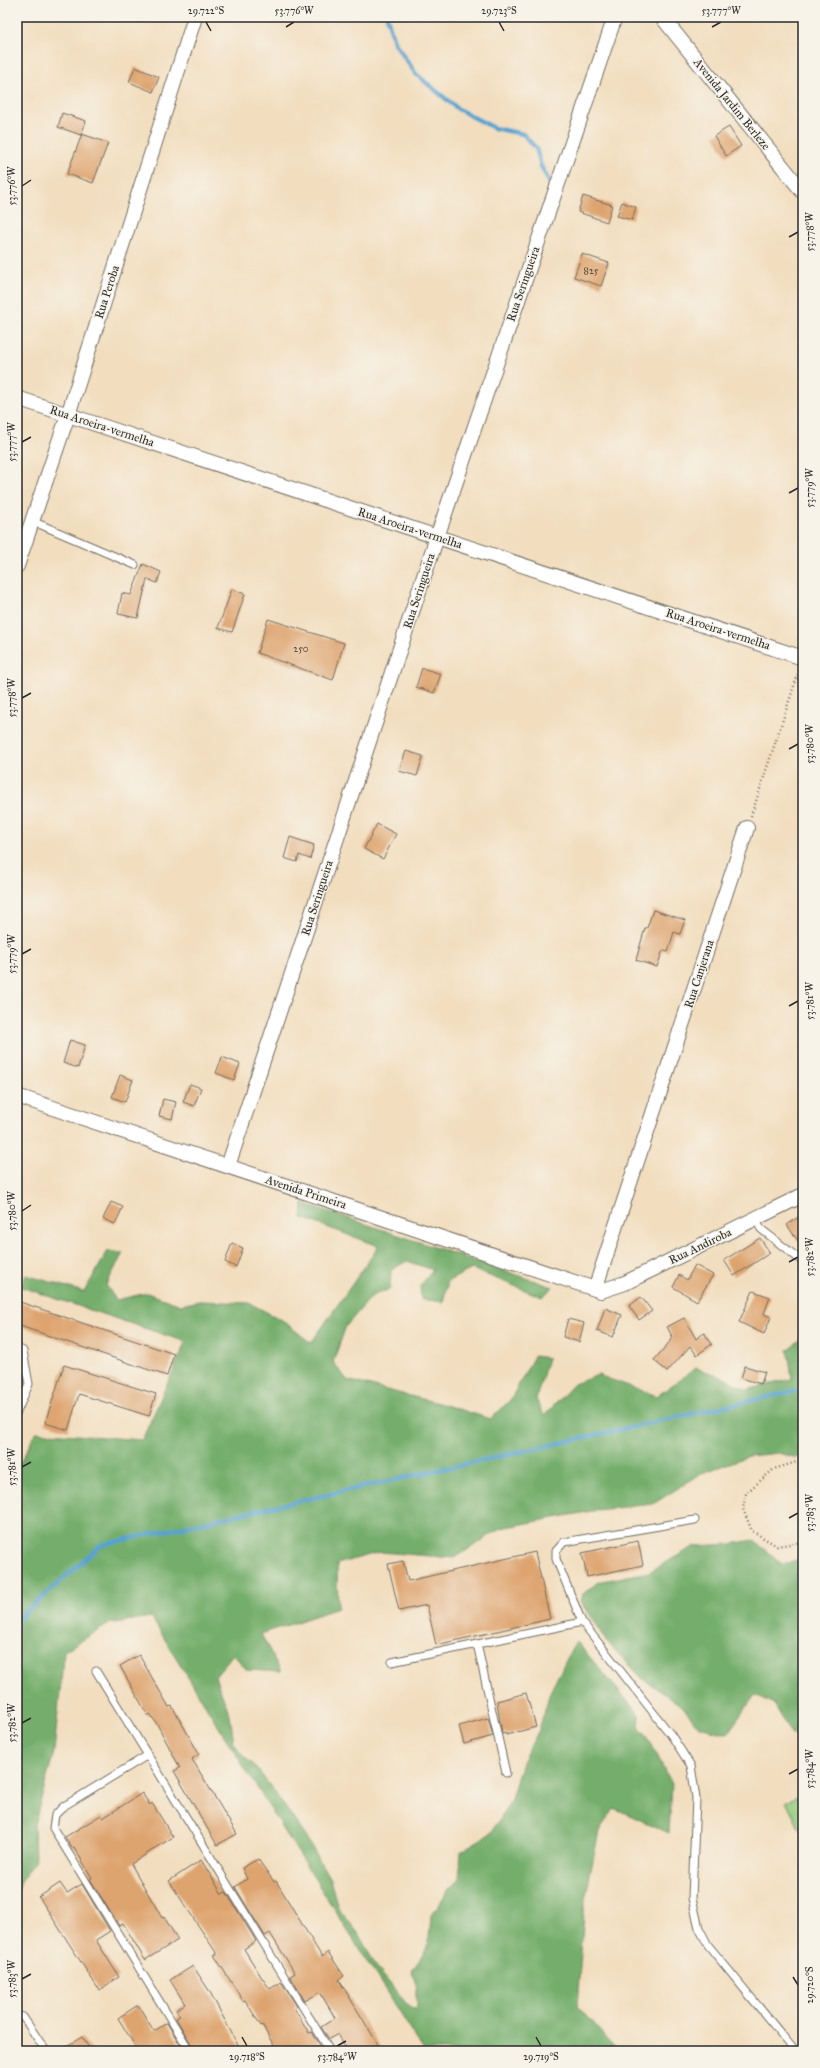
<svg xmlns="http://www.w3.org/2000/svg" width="820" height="2068" viewBox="0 0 820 2068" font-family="'IM FELL Great Primer',serif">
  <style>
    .green { fill: #92ca7d; stroke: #5e7a54 }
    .forest { fill: #75ae6c; stroke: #506c4c }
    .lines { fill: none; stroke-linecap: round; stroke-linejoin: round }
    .stream { stroke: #57a2cf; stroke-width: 4.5 }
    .building { fill: #dea470 }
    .service-casing { stroke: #716a5f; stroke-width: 9 }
    .minor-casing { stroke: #716a5f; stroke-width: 16 }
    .path { stroke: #716a5f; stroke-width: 2.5; stroke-dasharray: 1 3; stroke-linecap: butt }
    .service { stroke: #fff; stroke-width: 7 }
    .minor { stroke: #fff; stroke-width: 14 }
    .ticks { fill: none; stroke: #2b2b2b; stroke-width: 1.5 }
    .labels { text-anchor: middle; stroke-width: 3; stroke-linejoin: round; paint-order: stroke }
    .number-label { font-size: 10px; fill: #58493c }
    .street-label { font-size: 12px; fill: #2b2b2b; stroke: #f7f3e8 }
    .neatline { fill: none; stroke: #2b2b2b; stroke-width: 1.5 }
    .ticks-label { font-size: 10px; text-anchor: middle; fill: #2b2b2b }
  </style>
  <rect width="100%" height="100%" fill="#f7f3e8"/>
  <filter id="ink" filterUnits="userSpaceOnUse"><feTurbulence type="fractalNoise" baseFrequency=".025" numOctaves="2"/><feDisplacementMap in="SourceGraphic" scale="8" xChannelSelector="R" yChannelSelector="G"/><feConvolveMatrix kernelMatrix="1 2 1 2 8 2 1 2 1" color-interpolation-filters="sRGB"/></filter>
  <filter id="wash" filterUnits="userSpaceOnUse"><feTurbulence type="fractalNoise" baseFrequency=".012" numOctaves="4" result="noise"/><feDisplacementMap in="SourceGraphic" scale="16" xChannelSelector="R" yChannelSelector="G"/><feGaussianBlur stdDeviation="0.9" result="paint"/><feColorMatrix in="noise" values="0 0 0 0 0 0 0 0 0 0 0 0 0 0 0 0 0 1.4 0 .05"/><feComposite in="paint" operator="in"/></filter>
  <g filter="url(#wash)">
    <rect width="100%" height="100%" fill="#f2debf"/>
    <polygon class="green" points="803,1794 803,1836 786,1802"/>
    <g class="forest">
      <polygon points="303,1203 553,1287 542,1297 472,1269 448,1281 443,1302 421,1299 420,1286 433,1270 407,1261 391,1270 390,1289 372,1296 346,1326 333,1362 347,1380 442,1404 491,1419 511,1399 534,1356 548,1358 536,1399 544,1416 574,1384 598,1375 657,1396 696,1368 722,1377 747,1390 792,1379 788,1350 803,1337 803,1455 797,1458 779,1453 749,1456 702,1473 653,1504 597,1510 501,1528 455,1558 380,1552 337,1564 338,1608 261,1634 281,1672 247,1670 233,1654 215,1677 230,1715 234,1743 243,1756 254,1765 267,1782 305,1835 330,1879 338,1908 358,1933 377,1968 410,2008 415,2009 417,2007 417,1989 412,1971 428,1947 431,1917 448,1890 459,1879 461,1851 491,1833 510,1802 522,1762 539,1730 550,1692 576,1641 640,1716 639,1726 652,1745 672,1784 669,1833 614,1808 599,1831 585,1899 577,2006 618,2051 424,2051 228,1742 151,1617 109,1624 64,1651 54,1752 34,1825 35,1861 20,1883 17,1894 17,1469 36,1432 142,1440 186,1342 21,1287 26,1275 84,1292 108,1251 123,1253 106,1285 116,1300 147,1293 181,1305 199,1301 249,1303 282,1320 311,1343 379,1246 302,1218"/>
      <polygon points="753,1540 784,1565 803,1557 803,1738 792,1735 774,1704 755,1695 727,1734 699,1727 683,1707 642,1678 606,1641 581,1602 583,1594 598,1582 649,1572 695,1546 731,1544"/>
    </g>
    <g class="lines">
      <g class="stream">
        <polyline points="387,17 394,42 416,74 458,109 494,128 523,134 536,148 541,166 553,189"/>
        <polyline points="17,1620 101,1545 803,1389"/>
      </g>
    </g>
    <g id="blocks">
      <g class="building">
        <polygon points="135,67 159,77 153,92 129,82"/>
        <polygon points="62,113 86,121 81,135 58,127"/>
        <polygon points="729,127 741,146 726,156 714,136"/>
        <polygon points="82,134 108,143 93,183 67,174"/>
        <polygon points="583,196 612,205 607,222 578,212"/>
        <polygon points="622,202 636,207 632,220 617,216"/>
        <polygon points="582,254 609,263 601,286 574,277"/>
        <polygon points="143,564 161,572 157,583 147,579 138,618 118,614 122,593 131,595"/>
        <polygon points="232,589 245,594 232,632 218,628"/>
        <polygon points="268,619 344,643 333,680 257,653"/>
        <polygon points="422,668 441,674 434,693 416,687"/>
        <polygon points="406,751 423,756 417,776 399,771"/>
        <polygon points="377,824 396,834 383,859 364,849"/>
        <polygon points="290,837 314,845 310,859 299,855 297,862 284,858"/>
        <polygon points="653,910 685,920 680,934 674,932 668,952 663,950 657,967 636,960 645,928 647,928"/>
        <polygon points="70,1040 85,1045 78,1068 63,1063"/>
        <polygon points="222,1057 240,1064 234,1080 216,1073"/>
        <polygon points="120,1075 133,1080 125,1102 112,1097"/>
        <polygon points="190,1084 201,1088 194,1106 183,1102"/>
        <polygon points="163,1099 176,1102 172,1119 159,1116"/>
        <polygon points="111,1202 123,1207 115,1224 103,1219"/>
        <polygon points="803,1214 803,1248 787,1225"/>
        <polygon points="760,1238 770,1253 734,1276 724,1260"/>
        <polygon points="232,1243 243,1248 236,1267 225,1262"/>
        <polygon points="695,1265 713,1275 697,1301 673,1287 679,1275 687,1280"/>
        <polygon points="753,1291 770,1297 764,1314 771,1317 764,1334 739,1322"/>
        <polygon points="641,1297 652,1311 639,1320 629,1306"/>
        <polygon points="17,1301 174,1354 167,1376 17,1325"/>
        <polygon points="605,1308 622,1315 613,1337 597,1331"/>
        <polygon points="684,1318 696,1339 704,1333 712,1344 697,1355 690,1346 667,1372 654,1360 673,1338 667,1327"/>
        <polygon points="568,1319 584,1323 579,1342 563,1337"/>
        <polygon points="64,1365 156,1394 149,1416 79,1394 68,1430 45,1423"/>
        <polygon points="745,1366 765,1372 761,1384 741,1378"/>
        <polygon points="638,1541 643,1565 587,1577 582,1553"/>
        <polygon points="535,1552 550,1619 436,1645 427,1605 399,1611 388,1564 403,1561 408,1581"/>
        <polygon points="139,1655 169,1707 172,1706 199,1754 192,1759 237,1834 217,1845 174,1771 180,1768 157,1724 150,1714 148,1716 120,1666"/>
        <polygon points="526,1693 536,1727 506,1735 506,1733 502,1734 497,1701"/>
        <polygon points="488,1718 493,1736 464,1744 459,1726"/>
        <polygon points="142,1793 150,1805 152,1803 173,1837 131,1864 162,1918 164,1917 178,1940 145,1960 123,1923 119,1926 90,1879 92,1878 74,1847 72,1848 65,1837 101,1815 103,1818"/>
        <polygon points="258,1859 274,1882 276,1881 322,1957 328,1952 344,1976 339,1980 382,2051 359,2051 357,2046 348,2051 338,2034 329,2039 321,2027 335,2018 320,1992 305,2001 290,1976 295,1973 270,1933 265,1936 235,1887 247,1879 242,1868"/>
        <polygon points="201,1860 222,1894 226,1892 256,1941 244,1949 262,1978 270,1989 281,1982 297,2006 294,2008 309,2033 312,2032 320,2045 310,2051 277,2051 262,2025 261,2026 245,2000 243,2001 214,1955 217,1954 169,1881"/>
        <polygon points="60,1883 67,1893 82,1884 110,1931 96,1940 119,1977 99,1990 39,1897"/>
        <polygon points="193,1966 210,1992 241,2051 195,2051 176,2018 180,2016 176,2010 185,2004 170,1980"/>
        <polygon points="138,2005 154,2031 167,2023 184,2051 138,2051 118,2018"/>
        <polygon points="82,2037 91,2051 58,2051"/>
      </g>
    </g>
  </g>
  <g filter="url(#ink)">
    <use href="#blocks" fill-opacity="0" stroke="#716a5f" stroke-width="1"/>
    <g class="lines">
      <g class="service-casing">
        <g id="service">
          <polyline points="32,521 135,565"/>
          <polyline points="755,1219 761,1229 803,1262"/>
          <polyline points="17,1348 23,1351 29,1384 17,1412"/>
          <polyline points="695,1520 564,1542 556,1551 556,1559 582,1622 671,1735 691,1766 696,1798 692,1898 699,1928 708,1945 795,2051"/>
          <polyline points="477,1644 506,1773"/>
          <polyline points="392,1662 582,1622"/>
          <polyline points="96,1671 330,2051"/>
          <polyline points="148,1755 64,1806 55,1815 53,1828 190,2051"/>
          <polyline points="17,2015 23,2017 46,2051"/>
        </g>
      </g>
      <g class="minor-casing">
        <g id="minor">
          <polyline points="662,17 803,192"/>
          <polyline points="17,398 803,658"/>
          <polyline points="17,566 68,415 195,17"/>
          <polyline points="17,1096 601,1291 625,1283 803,1195"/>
          <polyline points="228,1166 437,537 615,17"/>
          <polyline points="595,1289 747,828"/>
        </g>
      </g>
      <g class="path">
        <polyline points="751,816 799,671"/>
        <polyline points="803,1460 774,1469 746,1493 743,1509 752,1531 777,1546 803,1542"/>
      </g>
      <use href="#service" class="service"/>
      <use href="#minor" class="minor"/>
    </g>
  </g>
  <path class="ticks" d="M206,22L211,31M499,22L504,31M286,27L294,22M712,27L721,22M22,186L31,180M789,237L798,232M22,442L31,437M789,493L798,488M22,698L31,693M789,749L798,744M22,954L31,949M789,1006L798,1001M22,1211L31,1205M789,1262L798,1257M22,1467L31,1462M789,1518L798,1513M22,1723L31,1718M789,1774L798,1769M793,1977L798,1985M22,1979L31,1974M242,2037L247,2046M536,2037L541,2046M337,2046L346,2041"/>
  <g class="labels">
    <g class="number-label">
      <text x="591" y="274">825</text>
      <text x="301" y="652">250</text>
    </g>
    <g class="street-label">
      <text transform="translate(732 104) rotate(51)" y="4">Avenida Jardim Berleze</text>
      <text transform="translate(523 284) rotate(-71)" y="4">Rua Seringueira</text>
      <text transform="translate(107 292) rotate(-72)" y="4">Rua Peroba</text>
      <text transform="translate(102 426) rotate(18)" y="4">Rua Aroeira-vermelha</text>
      <text transform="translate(410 528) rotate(18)" y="4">Rua Aroeira-vermelha</text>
      <text transform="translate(419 591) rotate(-72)" y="4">Rua Seringueira</text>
      <text transform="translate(718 629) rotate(18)" y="4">Rua Aroeira-vermelha</text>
      <text transform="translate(317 898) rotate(-72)" y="4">Rua Seringueira</text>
      <text transform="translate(699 974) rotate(-72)" y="4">Rua Canjerana</text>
      <text transform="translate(306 1192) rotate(18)" y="4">Avenida Primeira</text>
      <text transform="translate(700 1246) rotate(-26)" y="4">Rua Andiroba</text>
    </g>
  </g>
  <rect width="820" height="2068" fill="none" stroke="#f7f3e8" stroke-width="44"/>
  <rect x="22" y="22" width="776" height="2024" class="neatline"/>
  <g class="ticks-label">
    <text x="206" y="14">29.722°S</text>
    <text x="294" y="14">53.776°W</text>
    <text x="499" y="14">29.723°S</text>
    <text x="721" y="14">53.777°W</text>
    <text transform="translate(11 186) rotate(-90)" y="4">53.776°W</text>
    <text transform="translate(809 232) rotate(-90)" y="4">53.778°W</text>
    <text transform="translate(11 442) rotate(-90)" y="4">53.777°W</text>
    <text transform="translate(809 488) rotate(-90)" y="4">53.779°W</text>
    <text transform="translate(11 698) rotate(-90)" y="4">53.778°W</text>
    <text transform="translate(809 744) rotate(-90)" y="4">53.780°W</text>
    <text transform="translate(11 954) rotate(-90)" y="4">53.779°W</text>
    <text transform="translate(809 1001) rotate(-90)" y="4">53.781°W</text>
    <text transform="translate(11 1211) rotate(-90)" y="4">53.780°W</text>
    <text transform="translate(809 1257) rotate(-90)" y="4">53.782°W</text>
    <text transform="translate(11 1467) rotate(-90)" y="4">53.781°W</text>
    <text transform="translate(809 1513) rotate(-90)" y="4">53.783°W</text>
    <text transform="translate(11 1723) rotate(-90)" y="4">53.782°W</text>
    <text transform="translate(809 1769) rotate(-90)" y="4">53.784°W</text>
    <text transform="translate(11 1979) rotate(-90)" y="4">53.783°W</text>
    <text transform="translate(809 1985) rotate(-90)" y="4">29.720°S</text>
    <text x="247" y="2060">29.718°S</text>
    <text x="337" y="2060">53.784°W</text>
    <text x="541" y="2060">29.719°S</text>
  </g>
</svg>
